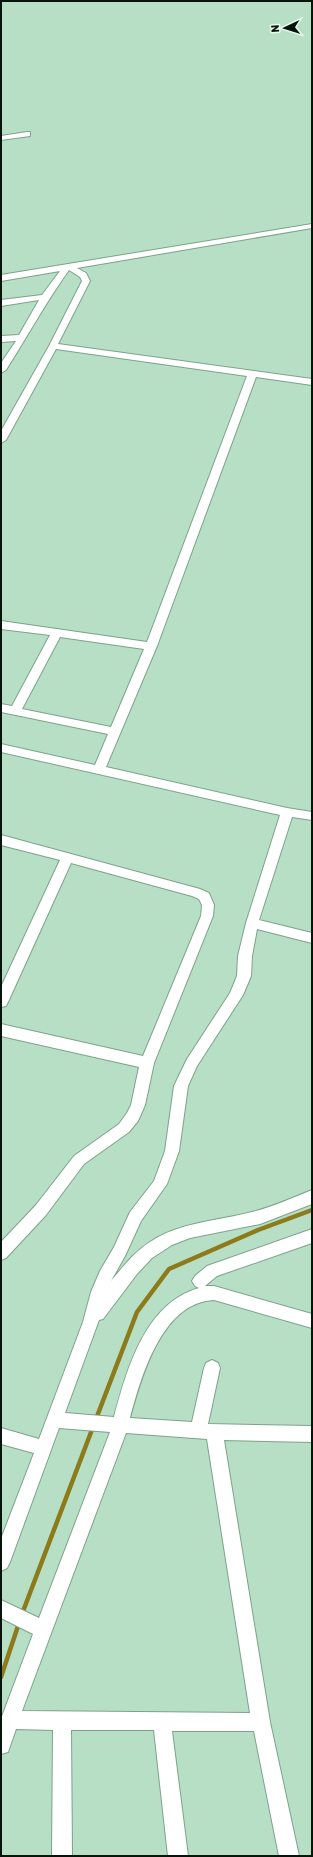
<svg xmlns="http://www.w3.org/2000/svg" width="313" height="1857" viewBox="0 0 313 1857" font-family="Rubik,sans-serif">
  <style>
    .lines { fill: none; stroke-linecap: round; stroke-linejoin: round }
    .stream { stroke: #8d7a1b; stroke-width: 4.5 }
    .minor-casing { stroke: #7da38b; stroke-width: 2 }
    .minor { fill: #fff; fill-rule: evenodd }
  </style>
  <rect width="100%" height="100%" fill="#b7dfc5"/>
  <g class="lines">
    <g class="stream">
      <polyline points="96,1419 137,1312 169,1269 258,1230 312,1210"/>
      <polyline points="22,1614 93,1427"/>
      <polyline points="1,1677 19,1623"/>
    </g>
    <g class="minor-casing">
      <g id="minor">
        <polygon points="27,132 30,132 30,136 1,140 1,136"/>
        <path d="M312,224V228L77,268L86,273L90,281L58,344L312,379V385L256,377L157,646L106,767L287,808L312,812V820L292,817L259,920L312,933V943L257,929L252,956L251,976L243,995L197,1066L188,1086L179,1151L167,1184L141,1221L125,1256L111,1281C123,1267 134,1252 150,1242C180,1222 217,1221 252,1212C273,1207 292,1198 312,1190V1204L260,1224L190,1238L172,1245L152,1258L137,1274L103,1319L99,1320L65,1413L114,1417C127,1369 145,1303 199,1288L195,1286L192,1281L195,1276L207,1266L312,1229V1243L217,1276L205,1286H214L312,1314V1328L214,1300C162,1302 141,1377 130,1418L192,1422L204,1368L206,1363L212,1360L218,1363L220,1368L208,1424L312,1426V1442L224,1440L270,1722L299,1856H279L254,1731H172L188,1856H168L154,1730H71L72,1856H52L53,1730L16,1729L8,1752L1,1754V1719L33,1634L1,1618V1600L39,1618L110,1432L59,1428L10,1562L7,1568L1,1571V1539L34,1453L1,1444V1428L39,1439L83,1322L91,1292L100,1271L114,1247L130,1212L154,1181L165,1151L174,1086L187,1059L230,993L237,976L238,956L246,923L280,815L1,752V744L95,765L108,734L1,712V704L12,706L50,635L1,629V621L147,642L247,376L56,349L6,440L1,443V431L49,346L82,281L80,277L69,270C46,302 27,337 6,370L1,373V363L16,341L1,342V336L19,335L39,300L1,306V300L42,295L60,271L1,281V275ZM60,637L144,649L111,727L22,709ZM126,1433L207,1439L250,1713L22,1711Z"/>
        <polygon points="1,835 200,889 209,893 214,905 213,916 154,1063 145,1105 138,1121 129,1132 84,1164 46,1215 6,1258 1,1260 1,1242 36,1205 74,1156 119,1124 127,1113 131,1105 139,1067 1,1036 1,1024 143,1056 201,916 202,905 199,899 192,896 71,863 8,1002 6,1006 1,1007 1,987 60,860 1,845"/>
      </g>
    </g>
    <use href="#minor" class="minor"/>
  </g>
  <rect width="313" height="1857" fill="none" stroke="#06140b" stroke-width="4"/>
  <g transform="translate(285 28) rotate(266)" stroke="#e6faed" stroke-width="3" paint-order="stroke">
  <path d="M0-3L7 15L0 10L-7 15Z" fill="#06140b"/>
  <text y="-6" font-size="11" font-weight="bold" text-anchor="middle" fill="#06140b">N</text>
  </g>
</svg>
